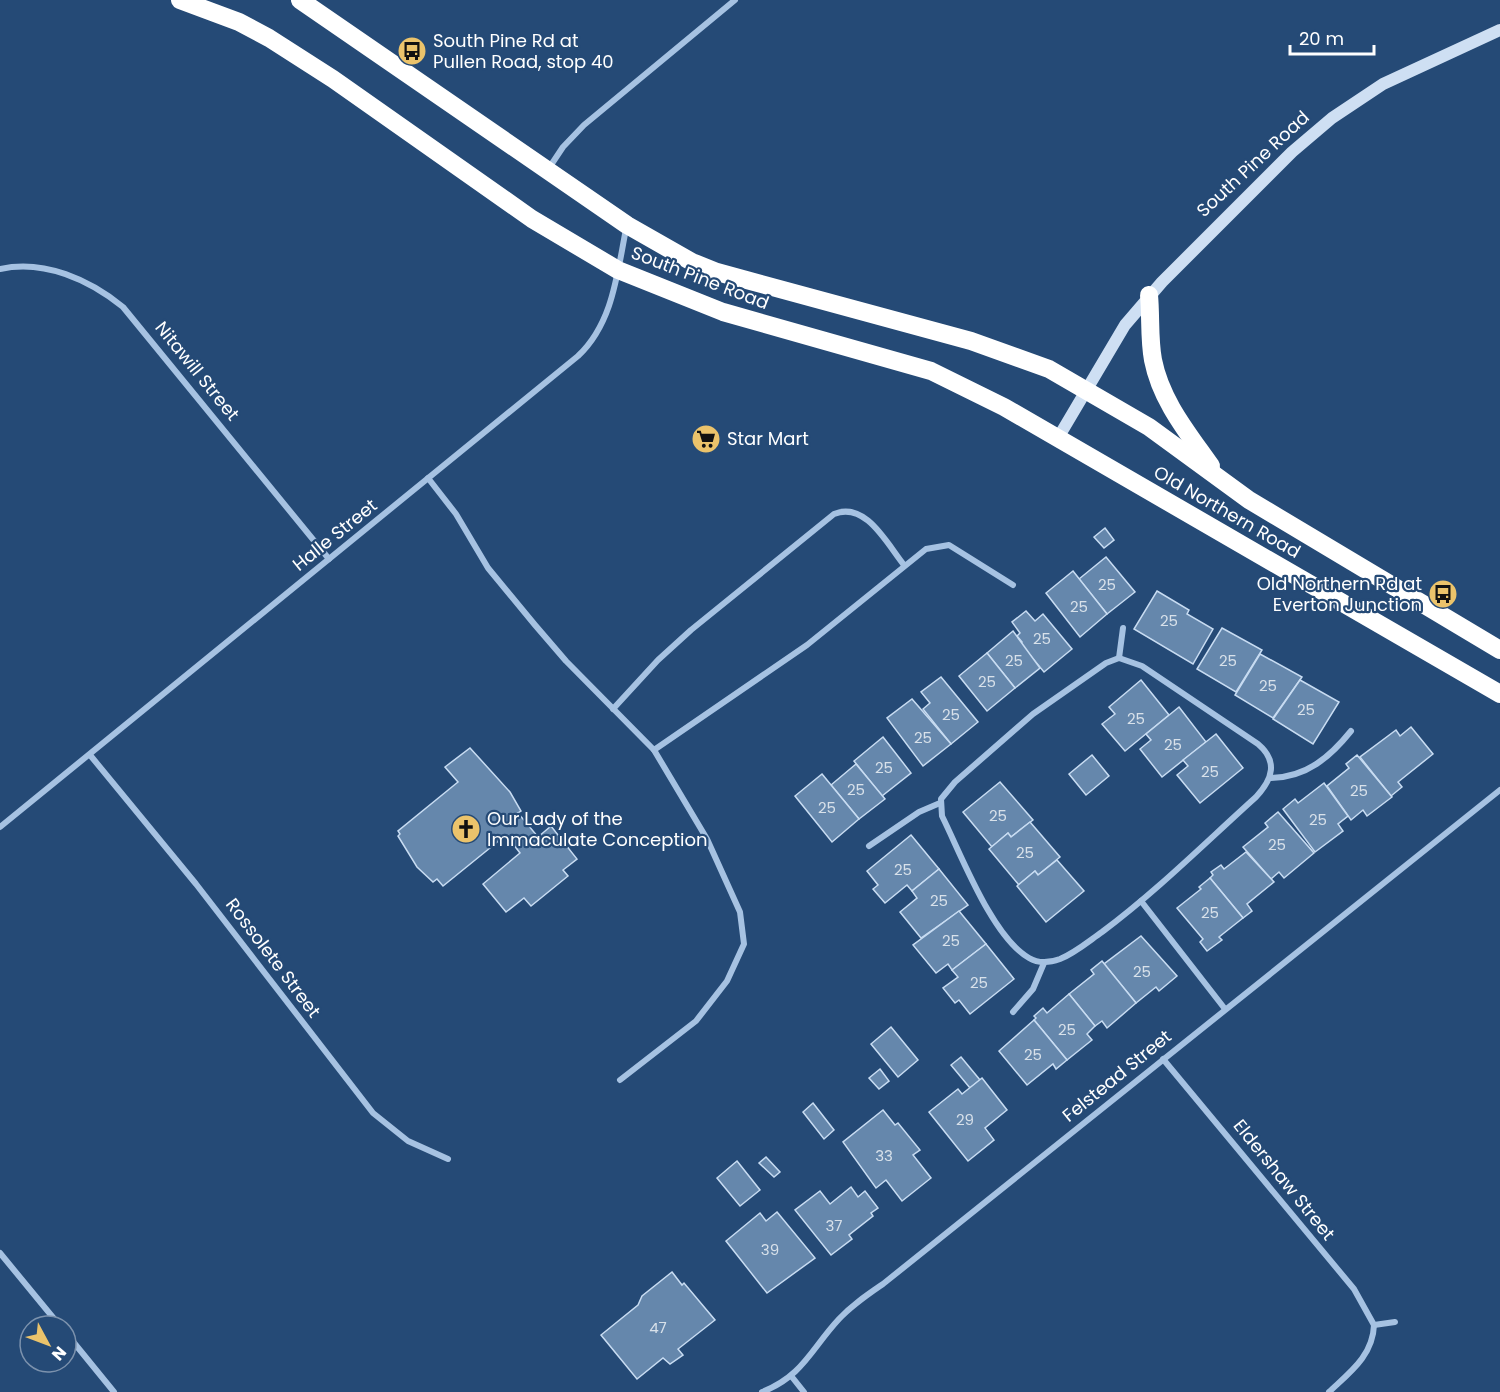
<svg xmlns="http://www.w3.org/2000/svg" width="1500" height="1392" viewBox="0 0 1500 1392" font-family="Poppins,sans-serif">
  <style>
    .building { fill: #6587ac; stroke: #c8dcf2; stroke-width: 1.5 }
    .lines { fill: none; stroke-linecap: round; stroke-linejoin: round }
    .street { stroke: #a6c2e2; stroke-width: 6 }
    .secondary { stroke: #cedff3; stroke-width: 12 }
    .highway { stroke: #fff; stroke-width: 18 }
    .labels { text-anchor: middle; stroke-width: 4.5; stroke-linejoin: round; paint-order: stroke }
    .number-label { font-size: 15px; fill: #d8e1ea }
    .poi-label { font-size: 18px; fill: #fff; stroke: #254a76; text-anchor: start }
    .street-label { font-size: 18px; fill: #fff; stroke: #254a76 }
  </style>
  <rect width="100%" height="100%" fill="#254a76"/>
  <g class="building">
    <polygon points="1105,528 1114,540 1104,548 1094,537"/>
    <polygon points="1106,557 1135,592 1107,614 1079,579"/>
    <polygon points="1073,571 1107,614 1080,637 1046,593"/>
    <polygon points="1157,591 1189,610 1187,614 1213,629 1193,664 1134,629"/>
    <polygon points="1026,611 1035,621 1043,614 1072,649 1044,672 1020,643 1022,642 1017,636 1020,633 1012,622"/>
    <polygon points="1222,628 1262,650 1236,692 1197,669"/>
    <polygon points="1013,631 1040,668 1015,688 987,653"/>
    <polygon points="987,653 1015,688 987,711 959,676"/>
    <polygon points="1260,654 1302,677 1273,718 1235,695"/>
    <polygon points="941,677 978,722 951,744 923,709 930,703 921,692"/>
    <polygon points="1141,680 1169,715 1125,751 1102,724 1115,714 1109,707"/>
    <polygon points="1300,680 1339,702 1313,744 1273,719"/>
    <polygon points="912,699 951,744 923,766 887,718"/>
    <polygon points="1179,707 1206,742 1162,777 1140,749 1151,740 1146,734"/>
    <polygon points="1411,727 1433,754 1398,782 1402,787 1391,796 1360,757 1396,730 1400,736"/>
    <polygon points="1216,734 1243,768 1200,803 1177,775 1188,766 1183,760"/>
    <polygon points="883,737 911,773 882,796 854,761"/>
    <polygon points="470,748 510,792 521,811 518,813 538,837 551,826 577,859 563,870 568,876 531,906 524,898 506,912 483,884 520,853 506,835 443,886 437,879 433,882 417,867 398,836 400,834 398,831 458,782 445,767"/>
    <polygon points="1092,755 1109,776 1086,795 1069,774"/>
    <polygon points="1357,755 1392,797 1367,816 1363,810 1351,820 1327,786 1349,768 1346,764"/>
    <polygon points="856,764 885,799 859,819 831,785"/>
    <polygon points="822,774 859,819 832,842 795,796"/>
    <polygon points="1000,782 1033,820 1011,837 1008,833 992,847 963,812"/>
    <polygon points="1324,783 1348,816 1338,824 1343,831 1315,852 1283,809 1295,799 1298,803"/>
    <polygon points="1278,812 1314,853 1284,878 1279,872 1271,879 1243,847 1268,827 1265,823"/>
    <polygon points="1030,822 1060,857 1038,875 1035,871 1019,885 989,849 1008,833 1011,837"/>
    <polygon points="911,835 939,869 912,891 907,885 885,903 873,889 878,885 867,871"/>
    <polygon points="1246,852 1274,882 1247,904 1252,911 1243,918 1210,878 1213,875 1211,872 1221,865 1224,869"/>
    <polygon points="1057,860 1084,891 1046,922 1017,886 1035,871 1038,875"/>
    <polygon points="939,869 968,905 921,938 900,912 917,898 912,891"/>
    <polygon points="1210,878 1243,918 1219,937 1222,940 1207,951 1200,942 1203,939 1177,908 1201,889 1199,887"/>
    <polygon points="959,911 986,944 952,970 948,964 936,973 913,945"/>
    <polygon points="1141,936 1177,976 1159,991 1156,987 1136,1003 1104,964"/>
    <polygon points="986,944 1014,979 970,1014 959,1000 955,1003 943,988 958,977 952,970"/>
    <polygon points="1102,961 1136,1003 1107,1028 1102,1021 1095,1026 1069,994 1094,974 1091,970"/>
    <polygon points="1069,994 1095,1026 1087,1034 1092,1040 1067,1060 1034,1020 1036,1018 1034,1016 1043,1008 1047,1013"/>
    <polygon points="1034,1020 1067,1060 1056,1069 1053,1064 1027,1085 999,1051"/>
    <polygon points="891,1027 918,1060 898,1077 871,1044"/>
    <polygon points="961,1057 980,1080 970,1088 951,1065"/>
    <polygon points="880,1069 889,1081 879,1089 869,1078"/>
    <polygon points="982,1078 1007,1110 985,1128 994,1140 968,1161 929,1112 958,1089 962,1094"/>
    <polygon points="813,1103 834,1130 824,1139 803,1112"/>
    <polygon points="883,1110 895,1125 898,1123 920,1150 913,1155 931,1178 902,1201 886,1180 876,1188 843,1142"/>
    <polygon points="766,1157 780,1172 774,1177 759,1163"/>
    <polygon points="737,1161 760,1190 740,1206 717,1178"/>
    <polygon points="851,1187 858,1197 865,1191 878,1208 871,1213 873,1216 849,1235 852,1239 831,1255 795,1210 820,1191 830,1204"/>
    <polygon points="777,1212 815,1258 767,1293 726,1241 760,1213 766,1221"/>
    <polygon points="672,1272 682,1285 684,1283 715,1320 678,1349 683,1355 670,1364 663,1358 637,1379 601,1335 638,1305 642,1296"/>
  </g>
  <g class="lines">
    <g class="street">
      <polyline points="549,168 563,147 584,125 735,0"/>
      <path d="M0,269C44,259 90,280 123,307L329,559"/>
      <polyline points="428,478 456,514 488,568 535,625 566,661 654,750 707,839 740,912 744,944 727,981 696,1021 620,1080"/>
      <path d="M1119,658L1142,666L1258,744C1278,761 1273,779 1256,797C1206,842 1157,891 1102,932C1089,941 1075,953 1060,959C1049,963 1039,964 1029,958C992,937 961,854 942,816L941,799L955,782L1033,714L1106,663Z"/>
      <polyline points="1119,658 1123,628"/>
      <path d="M613,709L658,660L691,630L834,514C866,501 887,544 904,565"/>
      <polyline points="654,750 807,645 926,549 949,545 1013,585"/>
      <polyline points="90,755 196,884 373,1113 408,1141 448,1159"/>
      <path d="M1271,778C1307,777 1330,757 1351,731"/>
      <path d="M0,827L578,356C613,323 617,274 626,229"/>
      <polyline points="869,846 919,812 940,803"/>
      <polyline points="1141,901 1225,1009"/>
      <polyline points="1013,1012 1033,989 1044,963"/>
      <polyline points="1163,1059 1354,1289 1374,1325 1395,1322"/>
      <polyline points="0,1253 60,1326"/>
      <polyline points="66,1333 114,1392"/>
      <polyline points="792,1377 804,1392"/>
      <path d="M762,1392C803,1376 811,1349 839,1319C852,1305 867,1295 883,1284L1500,790"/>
      <path d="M1329,1392C1349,1373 1373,1356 1374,1325"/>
    </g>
    <polyline class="secondary" points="1058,438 1125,325 1162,282 1292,152 1332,118 1383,84 1500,30"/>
    <g class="highway">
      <polyline points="180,0 239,22 269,38 333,79 532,219 618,270 723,312 931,371 1004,407 1500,694"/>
      <polyline points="300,0 627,225 692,262 717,272 971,341 1049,369 1149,427 1249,500 1500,650"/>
      <path d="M1149,295C1151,316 1149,339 1153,360C1161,401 1188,433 1211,466"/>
    </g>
  </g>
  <defs>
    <g id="bus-disc" transform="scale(1.5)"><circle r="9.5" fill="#ebc36b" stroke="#254a76"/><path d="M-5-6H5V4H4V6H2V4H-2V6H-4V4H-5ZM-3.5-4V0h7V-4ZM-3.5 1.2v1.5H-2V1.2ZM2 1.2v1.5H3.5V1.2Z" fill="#111"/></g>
    <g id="supermarket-disc" transform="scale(1.5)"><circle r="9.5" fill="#ebc36b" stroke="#254a76"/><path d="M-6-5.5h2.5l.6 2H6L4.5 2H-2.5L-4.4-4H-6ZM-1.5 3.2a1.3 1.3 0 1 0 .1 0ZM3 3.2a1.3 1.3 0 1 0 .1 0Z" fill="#111"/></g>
    <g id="church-disc" transform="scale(1.5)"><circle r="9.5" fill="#ebc36b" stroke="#254a76"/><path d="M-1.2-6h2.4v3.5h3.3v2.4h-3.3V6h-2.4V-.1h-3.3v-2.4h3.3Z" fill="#111"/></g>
  </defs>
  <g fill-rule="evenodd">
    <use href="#bus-disc" x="412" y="51"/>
    <use href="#supermarket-disc" x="706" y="439"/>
    <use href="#bus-disc" x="1443" y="594"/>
    <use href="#church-disc" x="466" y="829"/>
  </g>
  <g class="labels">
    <g class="number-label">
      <text x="1107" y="590">25</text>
      <text x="1079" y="612">25</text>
      <text x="1169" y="626">25</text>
      <text x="1042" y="644">25</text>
      <text x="1014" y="666">25</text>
      <text x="1228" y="666">25</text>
      <text x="987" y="687">25</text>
      <text x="1268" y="691">25</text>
      <text x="1306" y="715">25</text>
      <text x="951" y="720">25</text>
      <text x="1136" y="724">25</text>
      <text x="923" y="743">25</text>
      <text x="1173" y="750">25</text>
      <text x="884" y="773">25</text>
      <text x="1210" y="777">25</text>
      <text x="856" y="795">25</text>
      <text x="1359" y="796">25</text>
      <text x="827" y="813">25</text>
      <text x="998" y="821">25</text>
      <text x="1318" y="825">25</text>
      <text x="1277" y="850">25</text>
      <text x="1025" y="858">25</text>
      <text x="903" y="875">25</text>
      <text x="939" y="906">25</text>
      <text x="1210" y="918">25</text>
      <text x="951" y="946">25</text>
      <text x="1142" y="977">25</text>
      <text x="979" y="988">25</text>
      <text x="1067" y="1035">25</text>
      <text x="1033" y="1060">25</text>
      <text x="965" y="1125">29</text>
      <text x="884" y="1161">33</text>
      <text x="834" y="1231">37</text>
      <text x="770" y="1255">39</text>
      <text x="658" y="1333">47</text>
    </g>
    <g class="poi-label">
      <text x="433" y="47">South Pine Rd at<tspan x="433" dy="21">Pullen Road, stop 40</tspan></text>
      <text x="727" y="445">Star Mart</text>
      <text x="1422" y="590" text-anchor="end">Old Northern Rd at<tspan x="1422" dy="21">Everton Junction</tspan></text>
      <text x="487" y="825">Our Lady of the<tspan x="487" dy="21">Immaculate Conception</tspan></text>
    </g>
    <g class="street-label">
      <text transform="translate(1253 164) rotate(-43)" y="6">South Pine Road</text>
      <text transform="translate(700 278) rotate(21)" y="6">South Pine Road</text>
      <text transform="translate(197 371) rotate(51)" y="6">Nitawill Street</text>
      <text transform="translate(1227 512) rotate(30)" y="6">Old Northern Road</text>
      <text transform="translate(335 535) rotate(-39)" y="6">Halle Street</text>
      <text transform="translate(273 958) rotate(53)" y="6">Rossolete Street</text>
      <text transform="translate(1117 1076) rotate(-39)" y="6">Felstead Street</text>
      <text transform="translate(1284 1180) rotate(51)" y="6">Eldershaw Street</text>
    </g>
  </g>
  <g transform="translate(48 1344) rotate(131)"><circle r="28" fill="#254a76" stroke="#7c92ad" stroke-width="1.5"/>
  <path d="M0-4.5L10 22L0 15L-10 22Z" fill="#ebc36b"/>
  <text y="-9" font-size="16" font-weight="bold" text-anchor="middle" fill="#ffffff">N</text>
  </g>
  <path d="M1290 45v9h84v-9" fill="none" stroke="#ffffff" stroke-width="3"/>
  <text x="1299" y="45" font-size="18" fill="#ffffff" stroke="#254a76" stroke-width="4.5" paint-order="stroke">20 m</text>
</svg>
